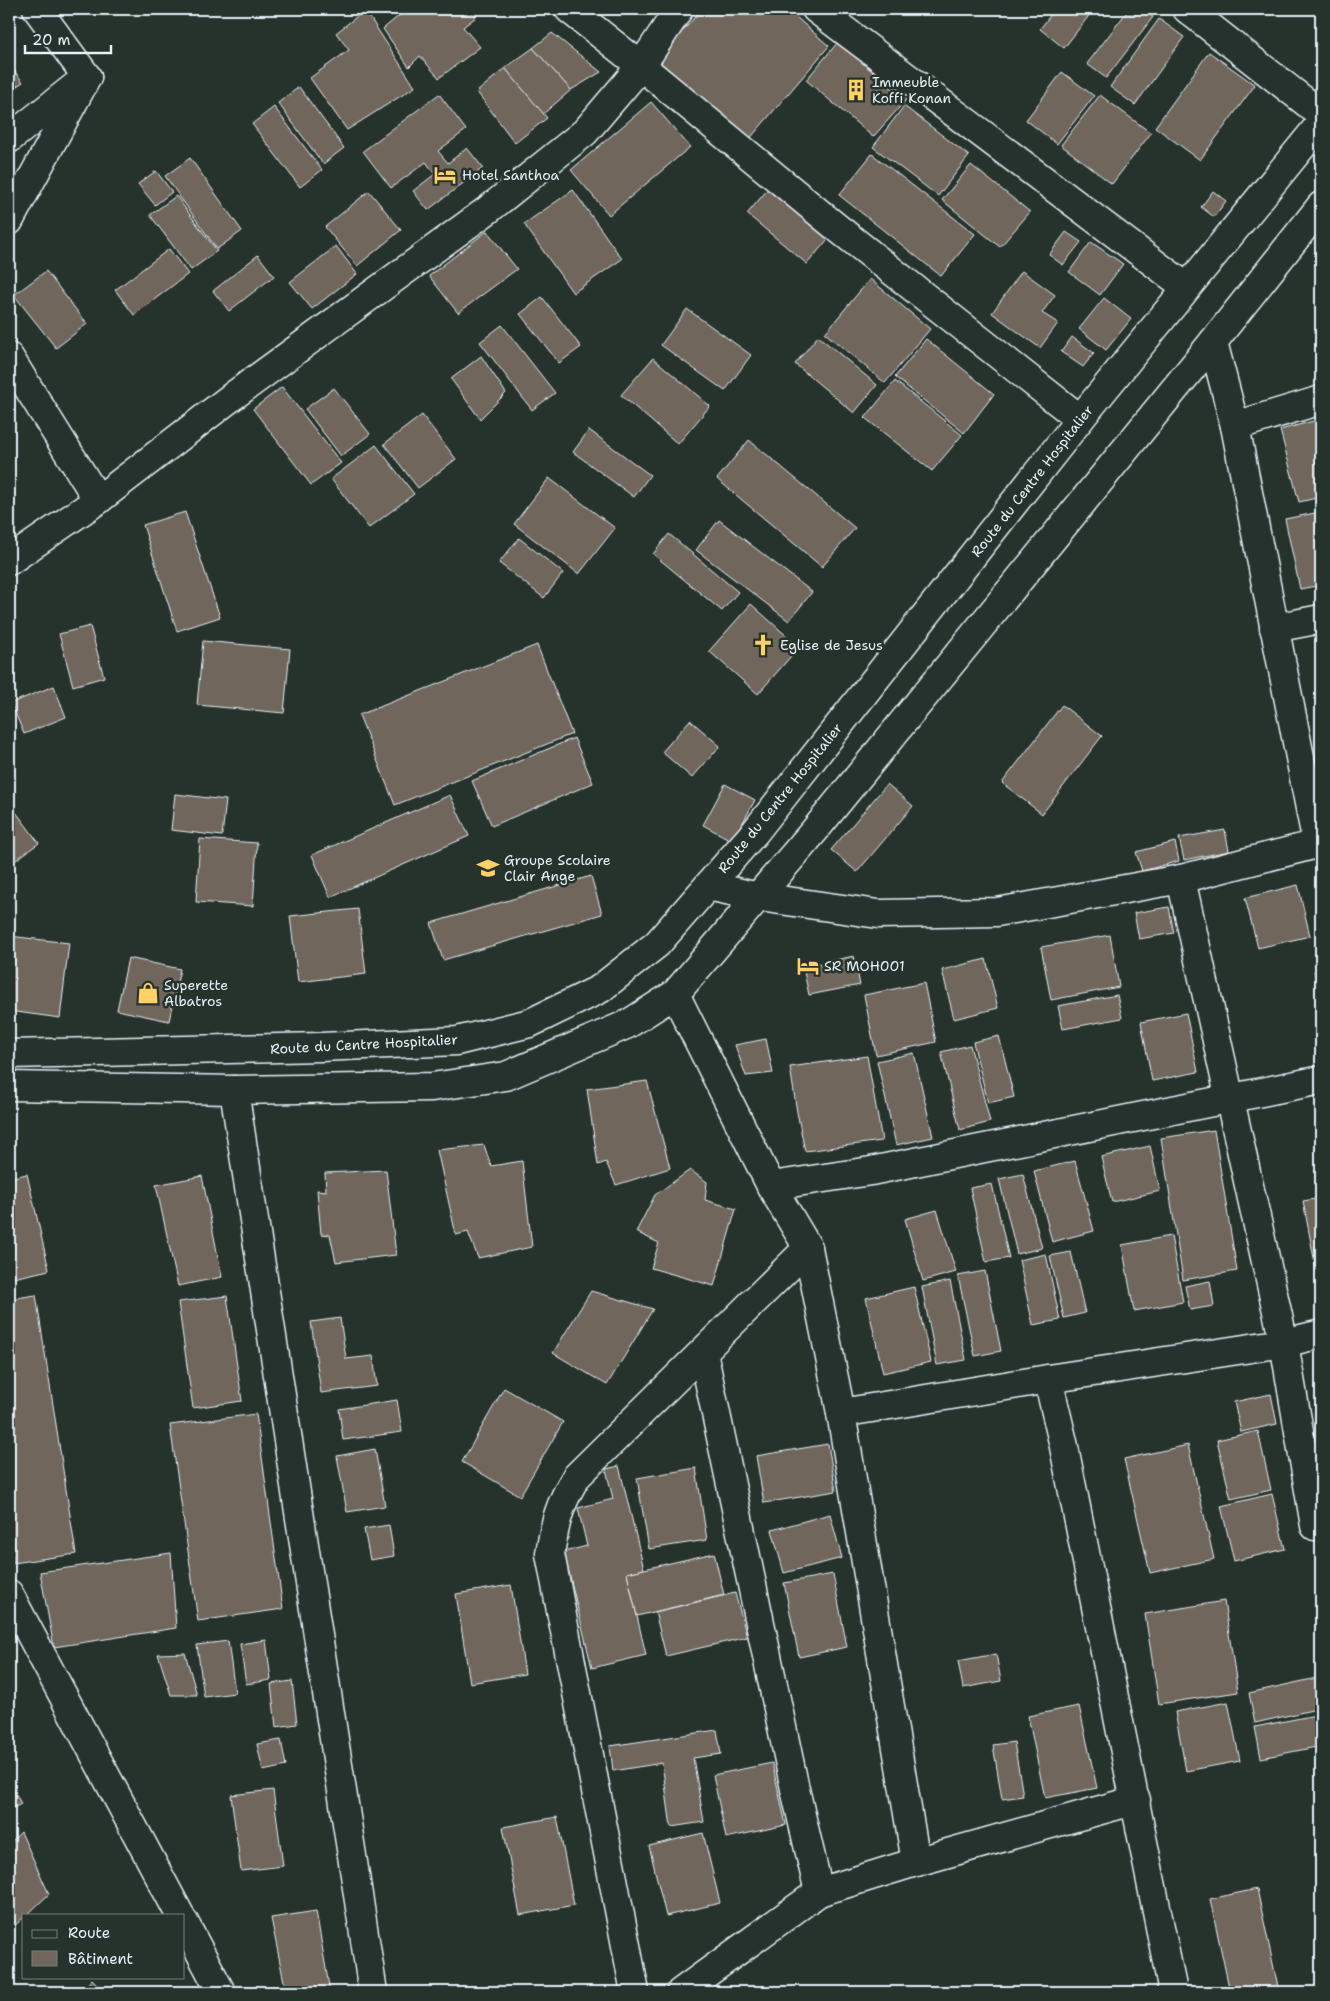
<svg xmlns="http://www.w3.org/2000/svg" width="1330" height="2001" viewBox="0 0 1330 2001" font-family="'Shantell Sans',sans-serif">
  <style>
    .building { fill: #71665b; stroke: #e8f1f8 }
    .lines { fill: none; stroke-linecap: round; stroke-linejoin: round }
    .minor-casing { stroke: #e8f1f8; stroke-width: 31 }
    .minor { stroke: #26332d; stroke-width: 28 }
    .labels { text-anchor: middle; stroke-width: 5; stroke-linejoin: round; paint-order: stroke }
    .poi-label { font-size: 14px; fill: #e8f1f8; stroke: #26332d; text-anchor: start }
    .street-label { font-size: 14px; fill: #e8f1f8; stroke: #26332d }
  </style>
  <rect width="100%" height="100%" fill="#26332d"/>
  <filter id="ink" filterUnits="userSpaceOnUse"><feTurbulence type="fractalNoise" baseFrequency=".02" numOctaves="2"/><feDisplacementMap in="SourceGraphic" scale="10" xChannelSelector="R" yChannelSelector="G"/><feConvolveMatrix kernelMatrix="1 2 1 2 8 2 1 2 1" color-interpolation-filters="sRGB"/></filter>
  <g filter="url(#ink)">
    <g class="building">
      <polygon points="407,9 469,9 476,17 463,27 480,47 439,78 420,56 409,67 383,29"/>
      <polygon points="702,9 787,9 829,46 747,142 653,65"/>
      <polygon points="1055,9 1094,9 1064,48 1040,29"/>
      <polygon points="1129,9 1142,9 1153,17 1106,78 1087,64"/>
      <polygon points="365,10 415,87 347,130 310,78 349,50 336,33"/>
      <polygon points="1159,19 1184,37 1135,105 1110,87"/>
      <polygon points="552,33 601,72 571,90 533,48"/>
      <polygon points="838,42 906,100 873,137 806,80"/>
      <polygon points="533,48 571,90 543,114 505,68"/>
      <polygon points="1209,52 1255,85 1200,160 1155,127"/>
      <polygon points="9,64 23,82 9,91"/>
      <polygon points="505,68 547,118 515,143 477,92"/>
      <polygon points="1062,72 1094,96 1057,144 1026,120"/>
      <polygon points="299,87 344,148 323,164 278,103"/>
      <polygon points="439,94 466,130 438,151 448,163 467,148 483,168 428,210 413,191 435,174 426,162 391,188 363,151"/>
      <polygon points="1100,95 1151,133 1112,184 1061,145"/>
      <polygon points="651,102 690,147 609,215 571,170"/>
      <polygon points="904,106 969,156 938,196 873,147"/>
      <polygon points="274,107 322,170 300,187 252,124"/>
      <polygon points="872,154 975,234 941,276 839,195"/>
      <polygon points="190,158 242,231 217,249 165,176"/>
      <polygon points="971,165 1030,212 1000,247 942,200"/>
      <polygon points="156,171 172,192 155,205 138,184"/>
      <polygon points="768,189 828,239 807,264 747,214"/>
      <polygon points="573,190 622,259 573,293 524,224"/>
      <polygon points="369,191 401,230 357,266 325,227"/>
      <polygon points="1213,191 1226,201 1214,217 1201,207"/>
      <polygon points="176,196 217,251 191,270 150,215"/>
      <polygon points="487,231 517,269 458,313 429,276"/>
      <polygon points="1066,232 1081,242 1063,265 1049,255"/>
      <polygon points="1091,242 1123,264 1100,295 1069,272"/>
      <polygon points="336,246 357,274 312,309 290,282"/>
      <polygon points="169,249 188,274 134,315 115,290"/>
      <polygon points="258,255 274,276 229,311 213,291"/>
      <polygon points="46,271 87,324 56,348 14,295"/>
      <polygon points="1022,271 1055,295 1042,313 1058,323 1040,348 992,313"/>
      <polygon points="870,279 930,329 885,383 825,333"/>
      <polygon points="542,297 581,347 559,363 520,314"/>
      <polygon points="1104,298 1131,319 1106,350 1079,329"/>
      <polygon points="687,309 751,355 725,391 661,345"/>
      <polygon points="502,325 555,393 532,410 480,342"/>
      <polygon points="818,336 877,385 854,413 795,364"/>
      <polygon points="1072,337 1094,353 1083,367 1061,352"/>
      <polygon points="926,339 994,394 964,433 895,377"/>
      <polygon points="481,356 506,393 480,419 451,379"/>
      <polygon points="653,358 710,406 678,444 621,395"/>
      <polygon points="895,381 962,435 932,471 865,418"/>
      <polygon points="282,387 341,463 311,485 253,409"/>
      <polygon points="334,388 370,434 341,456 305,409"/>
      <polygon points="422,415 456,459 418,488 384,444"/>
      <polygon points="1321,419 1321,497 1299,502 1280,430"/>
      <polygon points="589,430 650,475 634,497 573,452"/>
      <polygon points="749,440 855,528 822,567 717,479"/>
      <polygon points="376,445 414,494 369,528 331,479"/>
      <polygon points="549,478 615,528 579,574 514,524"/>
      <polygon points="185,512 220,617 177,631 143,525"/>
      <polygon points="1315,513 1321,541 1321,585 1300,589 1285,519"/>
      <polygon points="719,520 812,592 789,621 696,550"/>
      <polygon points="669,534 738,592 722,611 653,554"/>
      <polygon points="519,538 563,573 544,598 499,563"/>
      <polygon points="751,604 799,647 758,694 709,651"/>
      <polygon points="90,626 104,677 73,686 59,634"/>
      <polygon points="203,641 290,649 284,713 197,705"/>
      <polygon points="537,645 572,734 395,805 359,715"/>
      <polygon points="54,686 66,717 24,734 11,703"/>
      <polygon points="1062,705 1102,736 1042,814 1002,783"/>
      <polygon points="690,720 720,746 692,778 662,752"/>
      <polygon points="574,738 593,783 492,826 472,781"/>
      <polygon points="725,784 755,800 733,841 703,825"/>
      <polygon points="887,784 913,806 857,872 831,850"/>
      <polygon points="175,794 226,800 222,836 171,830"/>
      <polygon points="450,795 469,836 330,897 312,855"/>
      <polygon points="10,804 39,843 9,865 9,805"/>
      <polygon points="1225,830 1229,851 1184,860 1179,838"/>
      <polygon points="200,839 257,843 253,906 196,902"/>
      <polygon points="1175,842 1179,861 1142,871 1136,852"/>
      <polygon points="591,876 602,914 443,960 431,923"/>
      <polygon points="1298,885 1310,936 1258,948 1245,898"/>
      <polygon points="1169,907 1174,933 1139,939 1134,913"/>
      <polygon points="358,909 366,974 298,982 290,916"/>
      <polygon points="1110,935 1119,987 1051,1000 1041,947"/>
      <polygon points="9,936 69,943 60,1018 9,1011"/>
      <polygon points="854,956 860,985 809,995 803,967"/>
      <polygon points="128,958 180,969 169,1021 117,1010"/>
      <polygon points="986,959 998,1008 954,1019 942,970"/>
      <polygon points="1321,969 1321,1000 1314,971"/>
      <polygon points="924,983 936,1042 876,1055 864,995"/>
      <polygon points="1117,995 1122,1018 1063,1029 1058,1006"/>
      <polygon points="1186,1013 1198,1072 1152,1081 1141,1022"/>
      <polygon points="999,1036 1014,1097 988,1103 973,1042"/>
      <polygon points="766,1039 773,1073 746,1076 735,1045"/>
      <polygon points="970,1045 990,1122 960,1130 941,1052"/>
      <polygon points="914,1053 933,1137 896,1145 877,1061"/>
      <polygon points="867,1056 882,1141 805,1151 797,1112 790,1067"/>
      <polygon points="647,1081 670,1168 616,1185 606,1162 598,1165 587,1089"/>
      <polygon points="1214,1130 1237,1271 1183,1280 1161,1138"/>
      <polygon points="484,1145 491,1166 522,1161 532,1247 478,1258 468,1232 456,1235 437,1150"/>
      <polygon points="1150,1146 1160,1191 1112,1202 1101,1157"/>
      <polygon points="1075,1161 1094,1231 1052,1242 1034,1171"/>
      <polygon points="386,1170 396,1255 336,1262 330,1235 321,1234 317,1190 326,1191 325,1173"/>
      <polygon points="690,1170 707,1182 705,1200 736,1209 714,1286 651,1268 659,1243 636,1232 655,1195"/>
      <polygon points="27,1174 49,1270 9,1279 9,1178"/>
      <polygon points="1023,1174 1042,1248 1017,1254 999,1179"/>
      <polygon points="202,1176 222,1277 178,1286 156,1185"/>
      <polygon points="992,1184 1009,1258 986,1262 970,1188"/>
      <polygon points="1321,1198 1321,1284 1319,1284 1303,1201"/>
      <polygon points="937,1210 956,1272 923,1281 905,1219"/>
      <polygon points="1171,1236 1183,1302 1134,1311 1122,1245"/>
      <polygon points="1071,1252 1085,1313 1064,1318 1050,1256"/>
      <polygon points="1046,1254 1060,1320 1033,1325 1019,1260"/>
      <polygon points="985,1271 1001,1351 975,1356 958,1276"/>
      <polygon points="950,1281 966,1360 937,1365 922,1287"/>
      <polygon points="1210,1281 1214,1306 1190,1310 1185,1286"/>
      <polygon points="914,1287 931,1362 883,1373 866,1298"/>
      <polygon points="591,1291 653,1309 607,1385 553,1353"/>
      <polygon points="36,1295 76,1554 13,1563 9,1535 9,1299"/>
      <polygon points="227,1296 242,1401 193,1408 178,1302"/>
      <polygon points="340,1318 346,1359 373,1356 377,1386 321,1393 311,1322"/>
      <polygon points="504,1388 563,1422 520,1496 462,1462"/>
      <polygon points="1271,1394 1277,1424 1241,1432 1234,1402"/>
      <polygon points="397,1400 402,1432 343,1440 339,1409"/>
      <polygon points="256,1414 283,1609 198,1621 170,1425"/>
      <polygon points="1258,1431 1271,1490 1231,1499 1217,1440"/>
      <polygon points="828,1444 836,1491 764,1503 756,1456"/>
      <polygon points="1188,1445 1214,1559 1150,1573 1124,1459"/>
      <polygon points="375,1449 385,1506 347,1512 337,1456"/>
      <polygon points="619,1466 644,1569 627,1573 646,1655 592,1668 564,1552 587,1546 578,1508 613,1499 606,1469"/>
      <polygon points="696,1468 707,1540 649,1549 637,1478"/>
      <polygon points="1272,1494 1285,1549 1234,1561 1221,1506"/>
      <polygon points="830,1514 842,1558 784,1573 772,1530"/>
      <polygon points="389,1525 394,1556 370,1560 364,1529"/>
      <polygon points="171,1553 176,1628 54,1647 40,1572"/>
      <polygon points="714,1553 724,1595 637,1616 627,1573"/>
      <polygon points="833,1574 847,1647 799,1657 784,1583"/>
      <polygon points="511,1585 525,1674 470,1683 456,1594"/>
      <polygon points="735,1593 747,1637 666,1656 655,1612"/>
      <polygon points="1224,1601 1238,1692 1159,1704 1145,1614"/>
      <polygon points="266,1640 271,1680 246,1684 240,1644"/>
      <polygon points="228,1641 235,1693 204,1697 197,1645"/>
      <polygon points="185,1653 197,1695 171,1695 158,1654"/>
      <polygon points="996,1654 1001,1681 963,1688 958,1661"/>
      <polygon points="1321,1677 1321,1708 1255,1723 1249,1693"/>
      <polygon points="292,1681 297,1724 276,1727 271,1684"/>
      <polygon points="1228,1702 1240,1761 1186,1771 1175,1712"/>
      <polygon points="1079,1706 1097,1788 1045,1798 1028,1716"/>
      <polygon points="1321,1714 1321,1746 1261,1758 1255,1727"/>
      <polygon points="717,1730 721,1754 693,1758 704,1822 671,1827 662,1763 613,1771 610,1746"/>
      <polygon points="281,1740 286,1766 263,1771 257,1744"/>
      <polygon points="1014,1742 1023,1796 1002,1799 993,1745"/>
      <polygon points="772,1763 786,1825 726,1838 713,1775"/>
      <polygon points="9,1781 21,1804 9,1810"/>
      <polygon points="273,1790 283,1866 241,1871 231,1795"/>
      <polygon points="557,1817 574,1905 520,1915 503,1827"/>
      <polygon points="21,1832 49,1894 27,1915 24,1915 24,1917 9,1931 9,1844"/>
      <polygon points="703,1833 720,1903 666,1916 649,1846"/>
      <polygon points="1257,1889 1279,1992 1230,1992 1210,1899"/>
      <polygon points="316,1911 330,1992 286,1992 271,1918"/>
      <polygon points="92,1979 104,1992 81,1992"/>
    </g>
    <g class="lines">
      <g class="minor-casing">
        <g id="minor">
          <polyline points="37,9 87,77"/>
          <polyline points="569,9 641,66 835,226 1080,419"/>
          <polyline points="816,9 1186,287"/>
          <polyline points="1187,9 1321,114"/>
          <polyline points="9,139 78,84"/>
          <polyline points="9,221 87,77"/>
          <polyline points="1213,342 1235,426 1317,844"/>
          <polyline points="9,357 98,500"/>
          <polyline points="1235,426 1321,400"/>
          <polyline points="9,561 98,500 233,396 489,209 585,132 641,66 679,9"/>
          <polyline points="1274,628 1321,619"/>
          <polyline points="1181,879 1284,1343 1315,1526"/>
          <polyline points="708,886 759,897 878,914 997,912 1181,879 1321,843"/>
          <polyline points="675,994 771,1186 808,1248 841,1413 916,1862"/>
          <polyline points="9,1054 321,1047 457,1041 530,1023 600,989 657,944 755,832 1080,419 1321,123"/>
          <polyline points="9,1086 234,1090 432,1087 506,1076 628,1024 675,994 815,830 1213,342 1321,206"/>
          <polyline points="234,1090 373,1992"/>
          <polyline points="771,1186 871,1171 1321,1080"/>
          <polyline points="703,1352 795,1789 819,1892"/>
          <polyline points="1048,1379 1284,1343 1321,1334"/>
          <polyline points="841,1413 1048,1379 1063,1442 1173,1992"/>
          <polyline points="9,1594 180,1915"/>
          <polyline points="184,1922 221,1992"/>
          <path d="M635,1992L550,1554C555,1522 559,1505 576,1477L808,1248"/>
          <polyline points="681,1992 819,1892 916,1862 1136,1800"/>
        </g>
      </g>
      <use href="#minor" class="minor"/>
    </g>
  </g>
  <defs>
    <g id="building-bare" transform="scale(1.725)"><path d="M-4-6H4V6H1V3H-1V6H-4ZM-2.5-4.3h1.7v1.8h-1.7ZM.8-4.3h1.7v1.8H.8ZM-2.5-1h1.7V.8h-1.7ZM.8-1h1.7V.8H.8Z" fill="#ffd166" stroke="#26332d" stroke-width="2.5" paint-order="stroke"/></g>
    <g id="hotel-bare" transform="scale(1.725)"><path d="M-6-4.5h1.5V1H6V5H4.5V3h-9V5H-6ZM-4 0a1.8 1.8 0 1 1 3.6 0ZM.5 0V-2.5h3Q6-2.5 6 0Z" fill="#ffd166" stroke="#26332d" stroke-width="2.5" paint-order="stroke"/></g>
    <g id="church-bare" transform="scale(1.725)"><path d="M-1.2-6h2.4v3.5h3.3v2.4h-3.3V6h-2.4V-.1h-3.3v-2.4h3.3Z" fill="#ffd166" stroke="#26332d" stroke-width="2.5" paint-order="stroke"/></g>
    <g id="school-bare" transform="scale(1.725)"><path d="M0-5L7-2L0 1L-7-2ZM-4 1L0 2.5L4 1V4Q0 6-4 4Z" fill="#ffd166" stroke="#26332d" stroke-width="2.5" paint-order="stroke"/></g>
    <g id="shop-bare" transform="scale(1.725)"><path d="M-5-2.5h2.3a2.7 3.5 0 0 1 5.4 0H5L5.5 6h-11ZM-1.5-2.5h3a1.5 2.3 0 0 0-3 0Z" fill="#ffd166" stroke="#26332d" stroke-width="2.5" paint-order="stroke"/></g>
  </defs>
  <g fill-rule="evenodd">
    <use href="#building-bare" x="856" y="90"/>
    <use href="#hotel-bare" x="445" y="175"/>
    <use href="#church-bare" x="763" y="645"/>
    <use href="#school-bare" x="488" y="868"/>
    <use href="#hotel-bare" x="808" y="966"/>
    <use href="#shop-bare" x="148" y="993"/>
  </g>
  <g class="labels">
    <g class="poi-label">
      <text x="872" y="87">Immeuble<tspan x="872" dy="16">Koffi Konan</tspan></text>
      <text x="462" y="180">Hotel Santhoa</text>
      <text x="780" y="650">Eglise de Jesus</text>
      <text x="504" y="865">Groupe Scolaire<tspan x="504" dy="16">Clair Ange</tspan></text>
      <text x="824" y="971">SR MOH001</text>
      <text x="164" y="990">Superette<tspan x="164" dy="16">Albatros</tspan></text>
    </g>
    <g class="street-label">
      <text transform="translate(1032 481) rotate(-52)" y="5">Route du Centre Hospitalier</text>
      <text transform="translate(780 798) rotate(-51)" y="5">Route du Centre Hospitalier</text>
      <text transform="translate(364 1044) rotate(-3)" y="5">Route du Centre Hospitalier</text>
    </g>
  </g>
  <rect width="1330" height="2001" fill="none" stroke="#26332d" stroke-width="30"/>
  <rect x="15" y="15" width="1300" height="1971" fill="none" stroke="#e8f1f8" stroke-width="2" filter="url(#ink)"/>
  <rect x="22" y="1914" width="162" height="65" fill="#26332d" stroke="#747f7e"/>
  <rect x="32" y="1930" width="25" height="8" fill="#26332d" stroke="#747f7e"/>
  <text x="68" y="1938" font-size="15" fill="#e8f1f8">Route</text>
  <rect x="32" y="1951" width="25" height="15" fill="#71665b" stroke="#747f7e"/>
  <text x="68" y="1964" font-size="15" fill="#e8f1f8">Bâtiment</text>
  <path d="M25 45v8h86v-8" fill="none" stroke="#e8f1f8" stroke-width="2.5"/>
  <text x="32" y="45" font-size="15" fill="#e8f1f8" stroke="#26332d" stroke-width="4" paint-order="stroke">20 m</text>
</svg>
